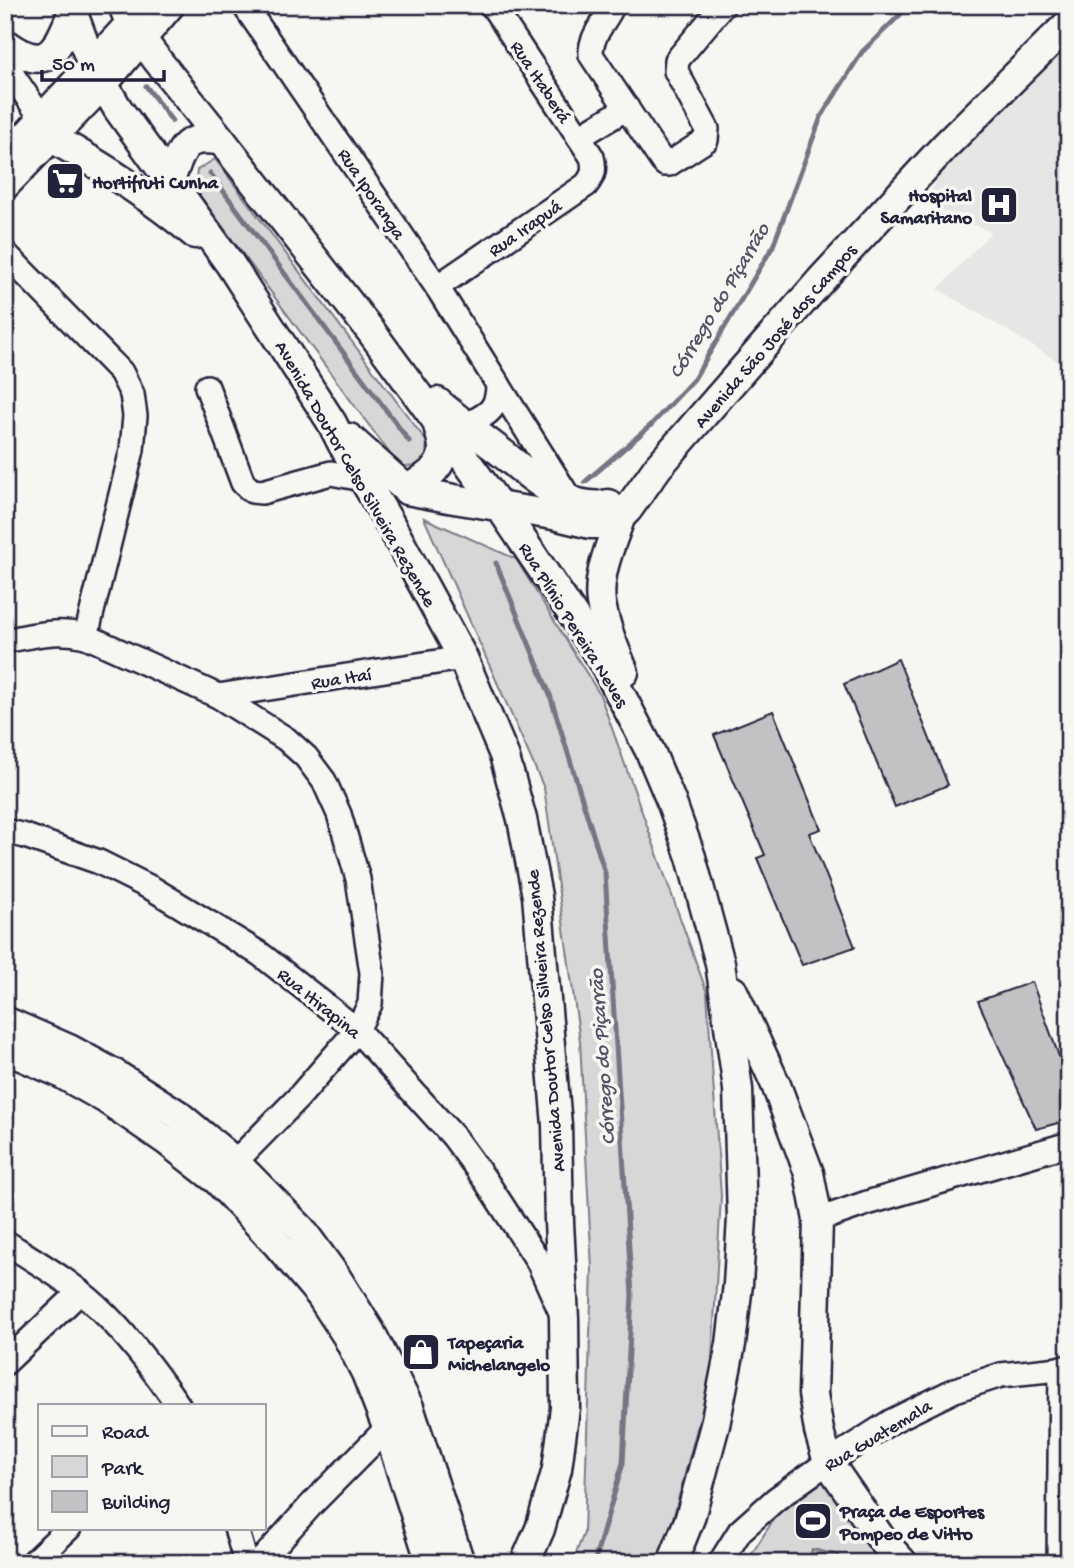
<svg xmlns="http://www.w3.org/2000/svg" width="1074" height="1568" viewBox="0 0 1074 1568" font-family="'Gochi Hand',sans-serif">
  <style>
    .built { fill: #e6e6e4 }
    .park { fill: #d7d7d7; stroke: #7c7c89; stroke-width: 2 }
    .water { fill: url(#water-rules); stroke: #757583; stroke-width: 2 }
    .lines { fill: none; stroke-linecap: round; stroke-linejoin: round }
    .stream { stroke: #757583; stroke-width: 5 }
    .building { fill: #c2c2c4; stroke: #22223b; stroke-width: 2 }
    .minor-casing { stroke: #22223b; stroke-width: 28 }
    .major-casing { stroke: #22223b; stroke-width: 33 }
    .minor { stroke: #f6f6f2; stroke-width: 23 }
    .major { stroke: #f6f6f2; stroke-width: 28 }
    .labels { text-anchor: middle; stroke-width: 7; stroke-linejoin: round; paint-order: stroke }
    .street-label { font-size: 19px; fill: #22223b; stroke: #f6f6f2 }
    .poi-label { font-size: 19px; font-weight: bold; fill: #22223b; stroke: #f6f6f2; text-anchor: start }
    .water-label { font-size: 21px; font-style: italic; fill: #535365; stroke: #f6f6f2 }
  </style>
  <defs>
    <pattern id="water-rules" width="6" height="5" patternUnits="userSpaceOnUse" patternTransform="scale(1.75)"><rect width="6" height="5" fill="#adadb3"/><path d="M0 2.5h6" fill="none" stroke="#8c8c93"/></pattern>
  </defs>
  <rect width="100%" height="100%" fill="#f6f6f2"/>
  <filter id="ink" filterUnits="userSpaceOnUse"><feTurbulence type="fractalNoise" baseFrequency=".0143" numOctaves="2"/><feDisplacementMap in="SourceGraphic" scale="14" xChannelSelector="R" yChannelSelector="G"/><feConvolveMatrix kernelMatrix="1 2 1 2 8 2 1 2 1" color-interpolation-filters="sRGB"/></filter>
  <g filter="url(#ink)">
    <polygon class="built" points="1069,43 1069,368 938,289 991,232 937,208 928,205 917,205 929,195 940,175 973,136"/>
    <g class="park">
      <polygon points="215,159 427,442 425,467 399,466 195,189 197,170"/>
      <polygon points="424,518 516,559 600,695 707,993 721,1196 711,1376 666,1545 657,1563 572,1563 584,1533 592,1269 580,1041 544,788"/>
      <polygon points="822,1479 858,1528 888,1563 746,1563 777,1514"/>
    </g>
    <polygon class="water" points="812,1549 839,1555 837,1563 808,1563"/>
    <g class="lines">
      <g class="stream">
        <polyline points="146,86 172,121"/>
        <polyline points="210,173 409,441"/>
        <polyline points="585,482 650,426 694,379 773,246 821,117 862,52 910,5"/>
        <polyline points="496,563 550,695 605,873 632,1295 623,1463 594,1563"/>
      </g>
    </g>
    <g class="building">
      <polygon points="898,659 948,785 895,807 844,684"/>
      <polygon points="773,711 821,829 809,833 855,947 802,965 757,858 765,855 714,735"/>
      <polygon points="1032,982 1069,1084 1069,1120 1036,1129 978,1001"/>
    </g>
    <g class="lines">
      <g class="minor-casing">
        <g id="minor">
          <polyline points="244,5 437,287 571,501"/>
          <path d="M609,5L611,9C603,24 590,38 591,55L662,161L665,164H669L706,140L707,129L676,71L677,60L723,5"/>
          <polyline points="5,64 42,119"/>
          <polyline points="579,137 627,108"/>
          <polyline points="5,253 121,372 132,394 135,416 132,450 86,636"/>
          <path d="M437,287L586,185C594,175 595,169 592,157L492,5"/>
          <polyline points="207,387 243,483 252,491 262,492 331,473 363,479"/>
          <path d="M465,426C487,414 498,411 498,384"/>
          <path d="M5,641C33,635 58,629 86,636L218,696L286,739L306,757L324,781L339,814L358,879L372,973L370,1004L357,1030L298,1098L235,1162"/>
          <polyline points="218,696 463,658"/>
          <polyline points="5,831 25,836 99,862 153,889 260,954 357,1030 453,1136 486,1181 538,1261 560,1310"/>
          <polyline points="818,1220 867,1203 1069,1144"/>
          <path d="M5,1242C40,1264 78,1286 107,1316C134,1343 156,1373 178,1405"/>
          <polyline points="5,1363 80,1292"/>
          <polyline points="236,1528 246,1563"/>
          <polyline points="32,1563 69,1528"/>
          <polyline points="259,1563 312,1504 397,1418"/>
          <polyline points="720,1563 740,1531 776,1499 828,1462 892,1421 955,1390 1001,1375 1069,1368"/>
          <polyline points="1059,1563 1061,1368"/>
        </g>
      </g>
      <g class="major-casing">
        <g id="major">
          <polyline points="70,5 92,65 118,109 230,264 332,423 342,443 389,522 463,658 504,755 522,819 537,896 557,1125 559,1222 564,1319 565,1408 557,1469 540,1529 525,1563"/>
          <polyline points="123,5 130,24 158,61 222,141 370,330 500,507 575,618 605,665 650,751 671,801 691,857 720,963 738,1089 742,1218 738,1284 731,1344 715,1425 690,1518 672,1563"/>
          <path d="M5,43C47,74 56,52 72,14"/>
          <path d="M52,138C102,166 151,197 195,234"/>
          <polyline points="5,159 130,24 144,5"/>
          <path d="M169,183C182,150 181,134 222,141"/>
          <polyline points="5,185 103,84 170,5"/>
          <path d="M437,402C458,420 480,436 502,453C523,470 545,489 570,500C581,505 597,507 608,504"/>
          <polyline points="349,438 407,490 454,499 553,515 590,524 600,524 611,522 621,516 628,509 658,467 821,280 945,146 1069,23"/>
          <path d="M407,490C422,479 443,470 443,449C443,441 439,430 437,422"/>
          <path d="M621,516C611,544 597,574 601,603C605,627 615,650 624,672"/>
          <polyline points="733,991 776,1085 809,1173 818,1220 813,1394 819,1431 828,1462 882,1540 903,1563"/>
          <polyline points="5,1021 69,1049 113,1073 177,1114 235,1162 301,1229 336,1277 370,1331 409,1407 460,1563"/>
          <polyline points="5,1049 60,1073 106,1099 167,1141 217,1180 277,1244 321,1296 347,1336 366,1373 387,1427 431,1563"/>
        </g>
      </g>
      <use href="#minor" class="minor"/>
      <use href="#major" class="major"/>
    </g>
  </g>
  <defs>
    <g id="supermarket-square" transform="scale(2.0125)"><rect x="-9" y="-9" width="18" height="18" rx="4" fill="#22223b" stroke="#f6f6f2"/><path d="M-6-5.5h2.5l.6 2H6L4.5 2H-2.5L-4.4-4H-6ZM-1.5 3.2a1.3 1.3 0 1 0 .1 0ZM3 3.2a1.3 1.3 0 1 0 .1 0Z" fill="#fff"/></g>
    <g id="hospital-square" transform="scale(2.0125)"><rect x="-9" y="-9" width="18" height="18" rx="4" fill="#22223b" stroke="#f6f6f2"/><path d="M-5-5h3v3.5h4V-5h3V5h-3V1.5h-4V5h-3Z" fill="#fff"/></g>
    <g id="shop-square" transform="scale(2.0125)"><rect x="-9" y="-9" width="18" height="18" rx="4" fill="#22223b" stroke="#f6f6f2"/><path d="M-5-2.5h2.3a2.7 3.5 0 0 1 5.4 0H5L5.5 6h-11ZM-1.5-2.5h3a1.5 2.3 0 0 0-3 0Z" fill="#fff"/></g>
    <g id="stadium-square" transform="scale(2.0125)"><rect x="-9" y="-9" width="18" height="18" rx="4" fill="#22223b" stroke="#f6f6f2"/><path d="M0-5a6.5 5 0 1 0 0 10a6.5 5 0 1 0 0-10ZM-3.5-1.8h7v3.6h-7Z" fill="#fff"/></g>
  </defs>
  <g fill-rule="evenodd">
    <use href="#supermarket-square" x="65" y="181"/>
    <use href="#hospital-square" x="999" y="205"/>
    <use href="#shop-square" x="421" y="1352"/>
    <use href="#stadium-square" x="813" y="1521"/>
  </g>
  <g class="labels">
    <g class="street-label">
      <text transform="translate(542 81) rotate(57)" y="7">Rua Itaberá</text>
      <text transform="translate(373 193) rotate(56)" y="7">Rua Iporanga</text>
      <text transform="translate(524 227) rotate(-35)" y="7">Rua Irapuá</text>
      <text transform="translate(774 335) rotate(-49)" y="7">Avenida São José dos Campos</text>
      <text transform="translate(357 473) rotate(60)" y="7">Avenida Doutor Celso Silveira Rezende</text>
      <text transform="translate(575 624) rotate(58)" y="7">Rua Plínio Pereira Neves</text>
      <text transform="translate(341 677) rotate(-9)" y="7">Rua Itaí</text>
      <text transform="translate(320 1002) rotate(39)" y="7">Rua Itirapina</text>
      <text transform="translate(544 1021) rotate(-95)" y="7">Avenida Doutor Celso Silveira Rezende</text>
      <text transform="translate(877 1434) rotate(-31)" y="7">Rua Guatemala</text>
    </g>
    <g class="poi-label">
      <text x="92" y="188">Hortifruti Cunha</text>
      <text x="972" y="201" text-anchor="end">Hospital<tspan x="972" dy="22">Samaritano</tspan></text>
      <text x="448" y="1348">Tapeçaria<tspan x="448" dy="22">Michelangelo</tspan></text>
      <text x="840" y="1517">Praça de Esportes<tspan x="840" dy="22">Pompeo de Vitto</tspan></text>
    </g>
    <g class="water-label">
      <text transform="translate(718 300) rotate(-59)" y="7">Córrego do Piçarrão</text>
      <text transform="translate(601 1057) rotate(-94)" y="7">Córrego do Piçarrão</text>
    </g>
  </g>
  <rect width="1074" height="1568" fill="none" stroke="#f6f6f2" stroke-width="28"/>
  <rect x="14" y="14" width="1046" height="1540" fill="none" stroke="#22223b" stroke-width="2.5" filter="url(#ink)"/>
  <rect x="38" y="1404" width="228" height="126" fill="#f6f6f2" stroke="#a1a1a9" stroke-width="2"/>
  <rect x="52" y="1426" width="35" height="10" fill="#f6f6f2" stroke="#a1a1a9" stroke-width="2"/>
  <text x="102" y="1438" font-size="21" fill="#22223b">Road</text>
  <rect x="52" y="1456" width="35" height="21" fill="#d7d7d7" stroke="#a1a1a9" stroke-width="2"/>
  <text x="102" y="1474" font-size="21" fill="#22223b">Park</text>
  <rect x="52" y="1491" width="35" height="21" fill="#c2c2c4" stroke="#a1a1a9" stroke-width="2"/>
  <text x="102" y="1508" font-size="21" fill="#22223b">Building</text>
  <path d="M42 70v10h122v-10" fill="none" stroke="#22223b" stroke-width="3.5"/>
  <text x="52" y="70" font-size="21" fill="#22223b" stroke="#f6f6f2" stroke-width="5" paint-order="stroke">50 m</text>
</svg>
